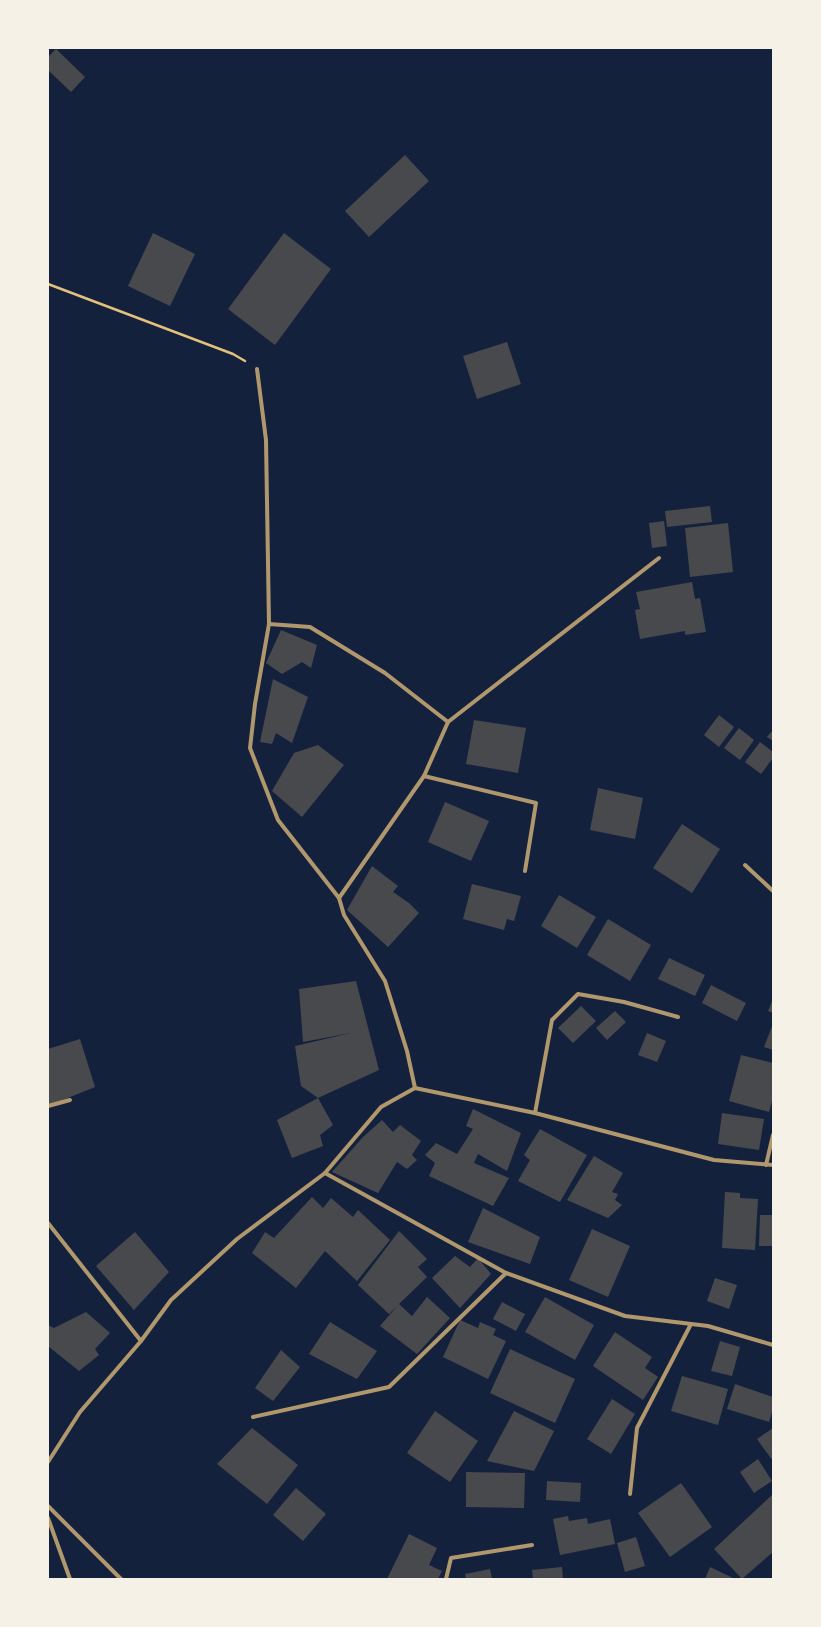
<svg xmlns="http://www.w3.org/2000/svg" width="821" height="1627" viewBox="0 0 821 1627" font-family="Raleway,sans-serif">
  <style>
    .building { fill: #48494c }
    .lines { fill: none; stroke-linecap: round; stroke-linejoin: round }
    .path { stroke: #e5c07b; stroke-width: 2.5 }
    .minor { stroke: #b1986c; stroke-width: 4 }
  </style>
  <rect width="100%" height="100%" fill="#14213d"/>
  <g class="building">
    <polygon points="56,49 85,77 71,92 48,70 48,57"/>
    <polygon points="405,155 429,181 369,237 345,211"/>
    <polygon points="153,233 195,254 170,306 128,286"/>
    <polygon points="284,233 331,269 275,345 228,309"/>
    <polygon points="507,342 521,384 477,399 463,356"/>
    <polygon points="710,506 712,522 667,527 665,511"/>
    <polygon points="664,521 667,546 652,548 649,523"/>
    <polygon points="728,523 733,572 690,577 685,528"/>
    <polygon points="692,582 695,599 700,598 706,632 685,635 685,631 640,639 635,610 640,609 636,592"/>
    <polygon points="281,630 317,645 311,668 302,662 282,674 266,663"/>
    <polygon points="273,679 308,697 292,743 276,733 272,744 260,742"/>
    <polygon points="719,715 734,727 719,747 704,735"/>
    <polygon points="474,720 526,728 518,773 466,764"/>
    <polygon points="739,728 754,740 740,760 724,748"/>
    <polygon points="773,730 773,741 767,737"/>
    <polygon points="760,742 773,752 773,758 761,774 745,762"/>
    <polygon points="318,745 344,765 302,817 272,791 294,753"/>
    <polygon points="598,788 643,798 635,839 590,830"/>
    <polygon points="445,802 489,821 471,861 428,842"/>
    <polygon points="682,824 720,849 692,893 653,868"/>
    <polygon points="372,866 398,886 393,892 409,903 419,913 388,947 347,910"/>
    <polygon points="472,884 521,896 514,921 507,919 504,930 463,919"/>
    <polygon points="559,895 596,917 577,948 541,926"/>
    <polygon points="608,919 651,945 630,981 587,955"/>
    <polygon points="669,958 705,975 695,996 658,979"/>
    <polygon points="356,981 379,1070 318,1098 333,1125 320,1135 323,1146 292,1158 277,1120 318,1098 301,1086 295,1046 351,1033 303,1042 299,989"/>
    <polygon points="711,985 746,1003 737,1021 702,1003"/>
    <polygon points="773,999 773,1013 768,1011"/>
    <polygon points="581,1006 596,1021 573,1043 558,1028"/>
    <polygon points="615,1011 626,1022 607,1040 596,1028"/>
    <polygon points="773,1024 773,1050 764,1047"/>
    <polygon points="647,1033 666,1041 657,1062 638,1055"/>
    <polygon points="80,1039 95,1087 48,1106 48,1049"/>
    <polygon points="741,1055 773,1063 773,1097 769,1112 729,1101"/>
    <polygon points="473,1109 521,1133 507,1171 478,1154 474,1163 509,1178 493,1206 429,1176 435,1163 425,1155 436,1143 457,1154 473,1129 466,1126"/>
    <polygon points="722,1113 764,1119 759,1150 718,1144"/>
    <polygon points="382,1120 393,1132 400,1125 421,1141 412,1155 417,1160 407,1169 397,1162 378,1193 332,1172 363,1137"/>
    <polygon points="540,1129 587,1155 560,1202 518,1181 530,1160 524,1155"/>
    <polygon points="594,1156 623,1173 612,1192 618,1194 615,1200 622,1205 608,1218 567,1200"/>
    <polygon points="725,1192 740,1193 740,1198 758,1199 755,1250 722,1248"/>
    <polygon points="312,1197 323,1208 331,1198 353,1217 358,1210 390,1240 357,1281 325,1251 296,1288 252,1253 265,1232 274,1238"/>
    <polygon points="483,1208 540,1237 530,1264 468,1242"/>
    <polygon points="760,1215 773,1215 773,1246 759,1246"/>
    <polygon points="592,1229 630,1246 608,1297 569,1280"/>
    <polygon points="399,1231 427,1259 418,1267 427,1277 399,1304 412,1316 427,1297 450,1318 417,1354 380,1326 398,1305 389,1314 358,1285"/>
    <polygon points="135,1232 169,1272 134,1310 96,1266"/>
    <polygon points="455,1256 470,1267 478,1258 491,1274 460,1308 432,1278"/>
    <polygon points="715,1278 737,1285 729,1309 707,1301"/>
    <polygon points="545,1297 594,1325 575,1360 525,1332"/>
    <polygon points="502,1302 525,1314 516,1331 493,1319"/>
    <polygon points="86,1312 110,1333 95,1349 99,1355 79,1371 48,1346 48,1325 54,1328"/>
    <polygon points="460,1320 478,1328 480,1322 496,1329 493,1335 506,1341 488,1379 443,1357"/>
    <polygon points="330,1322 377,1351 357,1379 309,1354"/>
    <polygon points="615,1332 652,1357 645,1368 658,1377 643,1400 593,1366"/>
    <polygon points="720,1341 740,1347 732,1376 711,1371"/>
    <polygon points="510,1349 575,1379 555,1423 490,1393"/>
    <polygon points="281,1350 300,1367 273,1401 255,1388"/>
    <polygon points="682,1376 728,1389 718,1425 671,1411"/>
    <polygon points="735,1384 773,1397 773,1409 769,1422 727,1409"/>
    <polygon points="612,1399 635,1414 611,1454 587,1439"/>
    <polygon points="435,1411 478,1441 450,1482 407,1453"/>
    <polygon points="514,1411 554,1431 534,1471 487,1461"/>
    <polygon points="252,1428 298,1465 267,1504 217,1464"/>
    <polygon points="773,1428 773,1461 757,1439"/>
    <polygon points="758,1459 772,1481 754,1493 740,1472"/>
    <polygon points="466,1472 525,1473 524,1508 466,1507"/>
    <polygon points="547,1481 581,1483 580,1502 546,1500"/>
    <polygon points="681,1483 712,1527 670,1557 638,1513"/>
    <polygon points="296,1488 326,1514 303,1541 273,1515"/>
    <polygon points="773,1494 773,1552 742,1579 714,1549"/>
    <polygon points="568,1516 569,1521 587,1518 588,1524 610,1519 615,1544 560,1555 553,1519"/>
    <polygon points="409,1534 437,1548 429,1565 442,1571 438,1579 387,1579"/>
    <polygon points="636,1537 645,1566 625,1572 617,1543"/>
    <polygon points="562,1567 563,1579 533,1579 532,1570"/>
    <polygon points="710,1567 735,1579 705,1579"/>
    <polygon points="490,1569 492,1579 466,1579 465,1574"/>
  </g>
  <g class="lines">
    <polyline class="path" points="48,284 233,354 245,361"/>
    <g class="minor">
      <polyline points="257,369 266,440 269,624 255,704 250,748 278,820 339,898 344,915 385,981 407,1051 415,1088"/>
      <polyline points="269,624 310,627 385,673 448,722"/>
      <polyline points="424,776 536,803 525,871"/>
      <polyline points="745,865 773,891"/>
      <polyline points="339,898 424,776 448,722 659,558"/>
      <polyline points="48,1106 70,1100"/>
      <polyline points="535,1113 552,1020 578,994 624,1002 678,1017"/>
      <polyline points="766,1165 773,1135"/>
      <polyline points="325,1173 506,1273 625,1316 708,1326 773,1345"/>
      <polyline points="48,1223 141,1341"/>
      <polyline points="253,1417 389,1387 506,1273"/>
      <polyline points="48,1462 80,1412 141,1341 171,1300 237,1239 325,1173 381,1107 415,1088 535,1113 714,1160 773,1165"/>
      <polyline points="630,1494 637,1428 691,1324"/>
      <polyline points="48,1506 121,1579"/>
      <polyline points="48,1518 70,1579"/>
      <polyline points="446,1579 451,1558 532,1545"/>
    </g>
  </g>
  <rect width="821" height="1627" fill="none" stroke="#f6f1e7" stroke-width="98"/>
</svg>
